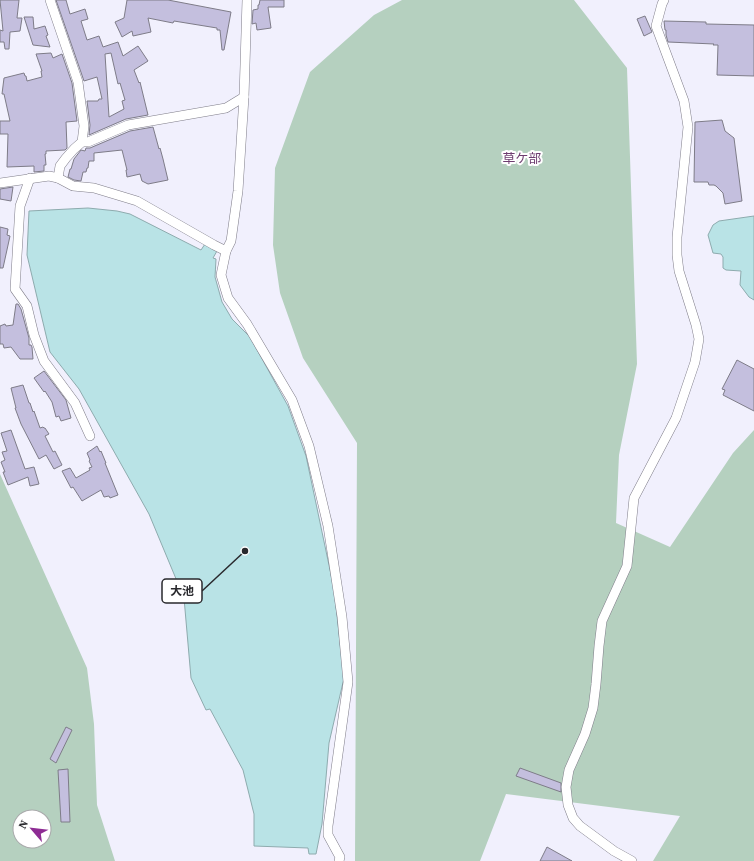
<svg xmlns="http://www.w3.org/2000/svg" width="754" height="861" viewBox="0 0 754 861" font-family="'Source Serif 4','Noto Sans JP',serif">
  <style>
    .green { fill: #b5d0bf; fill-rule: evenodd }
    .water { fill: #b9e3e6; stroke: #8eabae }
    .building { fill: #c4bfde; stroke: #7e7c88; fill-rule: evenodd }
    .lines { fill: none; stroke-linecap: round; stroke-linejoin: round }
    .minor-casing { stroke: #7f7d89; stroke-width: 10 }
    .minor { stroke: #fff; stroke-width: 9 }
    .labels { text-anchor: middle; stroke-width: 4; stroke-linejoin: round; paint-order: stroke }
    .quarter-label { font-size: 13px; fill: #6e3d70; stroke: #fff }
    .leader { fill: none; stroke: #29292d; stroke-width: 1.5 }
    .callout-dot { fill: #29292d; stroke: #fff; stroke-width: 1.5 }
    .callout { fill: #fff; stroke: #29292d; stroke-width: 1.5 }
    .callout-label { font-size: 12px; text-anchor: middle; font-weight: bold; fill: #29292d }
  </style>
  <rect width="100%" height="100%" fill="#f1f0fd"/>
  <g class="green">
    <polygon points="402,0 574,0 627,68 637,364 619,455 616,523 670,547 733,453 754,430 754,861 653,861 680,816 506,794 480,861 355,861 357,443 303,358 280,293 273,245 275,168 310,72 374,15"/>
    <path d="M0,474L87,668L94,724L97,805L115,861H0ZM20,817H44V841H20Z"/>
  </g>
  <g class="water">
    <polygon points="88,208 117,211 130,214 201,250 205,244 217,251 213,258 216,259 215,277 222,302 232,319 250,337 288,406 306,456 334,589 344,678 329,743 322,824 316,854 309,854 308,848 254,846 254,814 243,770 210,709 206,710 191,678 184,598 149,514 79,389 50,352 27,255 29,211"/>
    <polygon points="754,216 754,300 749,297 740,285 741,271 726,270 723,268 723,257 721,254 713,253 708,235 713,225 719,221"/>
  </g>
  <g class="building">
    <polygon points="0,0 19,0 17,18 22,18 20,31 10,32 9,49 5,49 4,42 0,42 0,30 3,31"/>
    <path d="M56,0H66L70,14L85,9L88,19L81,21L87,40L99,36L103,47L118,42L123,56L138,46L148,61L134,70L139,83L140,82L148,115L126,119L89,135L90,125L87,101H98L99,99H102L97,77L84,81ZM111,53L118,84L120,83L125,100L122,101L124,109L109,117L105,54Z"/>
    <polygon points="127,0 168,0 231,12 224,50 222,50 220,30 217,30 217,28 174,21 173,23 148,18 151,32 133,36 132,31 122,37 115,22 124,18"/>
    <polygon points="260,0 284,0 284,7 268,7 271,28 257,30 256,23 252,24 253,10 258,9 258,5 259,5"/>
    <polygon points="645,16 652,32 644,36 637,19"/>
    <polygon points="24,17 33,17 34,29 45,26 48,35 46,36 50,47 33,45"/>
    <polygon points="664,21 706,22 706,24 754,25 754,76 717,75 718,45 713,45 714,44 668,42 666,35 666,30 665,30"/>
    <polygon points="51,53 53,58 62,54 72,83 77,121 66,122 67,148 65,150 46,151 46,154 45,154 46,165 44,165 44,171 34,172 34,166 7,167 8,134 0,134 0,121 10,121 4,94 2,94 4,78 24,73 25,76 26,76 27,81 42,77 41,71 42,71 36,54"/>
    <polygon points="722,120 725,131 734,138 742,201 725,204 723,193 716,186 714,185 709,185 708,182 694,182 695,122"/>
    <polygon points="153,127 159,149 160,148 163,159 168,180 148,184 142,181 140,174 127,177 126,170 127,170 122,150 94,153 94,161 89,161 88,168 87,168 86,172 83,172 81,181 74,180 68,177 70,169 71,169 74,159 81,150 85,151 86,148 90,148 130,131"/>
    <polygon points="13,187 11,201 0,199 0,189"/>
    <polygon points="0,227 8,229 7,235 10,236 3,268 0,268"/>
    <polygon points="16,304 18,304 21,309 29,338 29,345 31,345 32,347 33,359 20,359 11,347 4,348 3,344 0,344 0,326 5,324 6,326 13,325"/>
    <polygon points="737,360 754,369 754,411 723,395 725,390 722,389"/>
    <polygon points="44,371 66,400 71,418 61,421 59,416 56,417 52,402 45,391 44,392 34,378"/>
    <polygon points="23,385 29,403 30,403 33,412 34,411 40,428 43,427 44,428 45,428 49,434 45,436 53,452 55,451 62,465 54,469 46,455 39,459 21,424 15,408 16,408 11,388"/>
    <polygon points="11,430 25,469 34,467 39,484 30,486 28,477 8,485 3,472 5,472 1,462 5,460 2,452 7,451 1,433"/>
    <polygon points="97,446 100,452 101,451 106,463 105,463 118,495 110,498 109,496 104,497 101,490 82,501 73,487 71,488 62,471 70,468 76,478 90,470 89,468 92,467 89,461 90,460 87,453"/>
    <polygon points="66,727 72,730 56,763 50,759"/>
    <polygon points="520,768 561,783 561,792 516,776"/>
    <polygon points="68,769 70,822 61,822 58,770"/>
    <polygon points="547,847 572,861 540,861"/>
  </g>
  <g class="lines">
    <g class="minor-casing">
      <g id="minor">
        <polyline points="50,0 78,82 84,126 82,142"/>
        <polyline points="247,0 244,97 238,191 231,241 226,251 221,275 228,298 247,324 292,400 309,446 328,526 342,617 348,682 328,826 328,835 340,857 339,861"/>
        <polyline points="30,178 20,206 15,289 27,306 34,335 44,361 75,403 90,436"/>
        <polyline points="0,183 49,176 58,178"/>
        <polyline points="226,251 214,245 137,201 94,188 73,186 58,178 60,166 66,158 74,149 82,142 88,142 128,125 226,108 244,97"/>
        <polyline points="632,861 614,851 580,826 573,818 568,805 566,787 569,770 585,734 593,708 596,684 599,646 602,621 627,566 630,537 634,498 676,418 695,362 699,339 696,325 679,271 677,255 677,237 688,127 684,101 656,26 662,4 664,0"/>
      </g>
    </g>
    <use href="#minor" class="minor"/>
  </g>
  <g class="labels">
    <g class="quarter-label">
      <text x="522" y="163">草ケ部</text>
    </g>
  </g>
  <path class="leader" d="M245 551L202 591"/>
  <circle class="callout-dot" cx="245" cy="551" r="4"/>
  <rect class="callout" x="162" y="579" width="40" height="24" rx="4"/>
  <g class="callout-label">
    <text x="182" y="595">大池</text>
  </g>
  <g transform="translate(32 829) rotate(298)"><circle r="19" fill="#ffffff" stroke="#a9a9ab"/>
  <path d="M0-3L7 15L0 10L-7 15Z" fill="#8e2c94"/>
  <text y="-6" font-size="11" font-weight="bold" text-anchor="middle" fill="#29292d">N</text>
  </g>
</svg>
